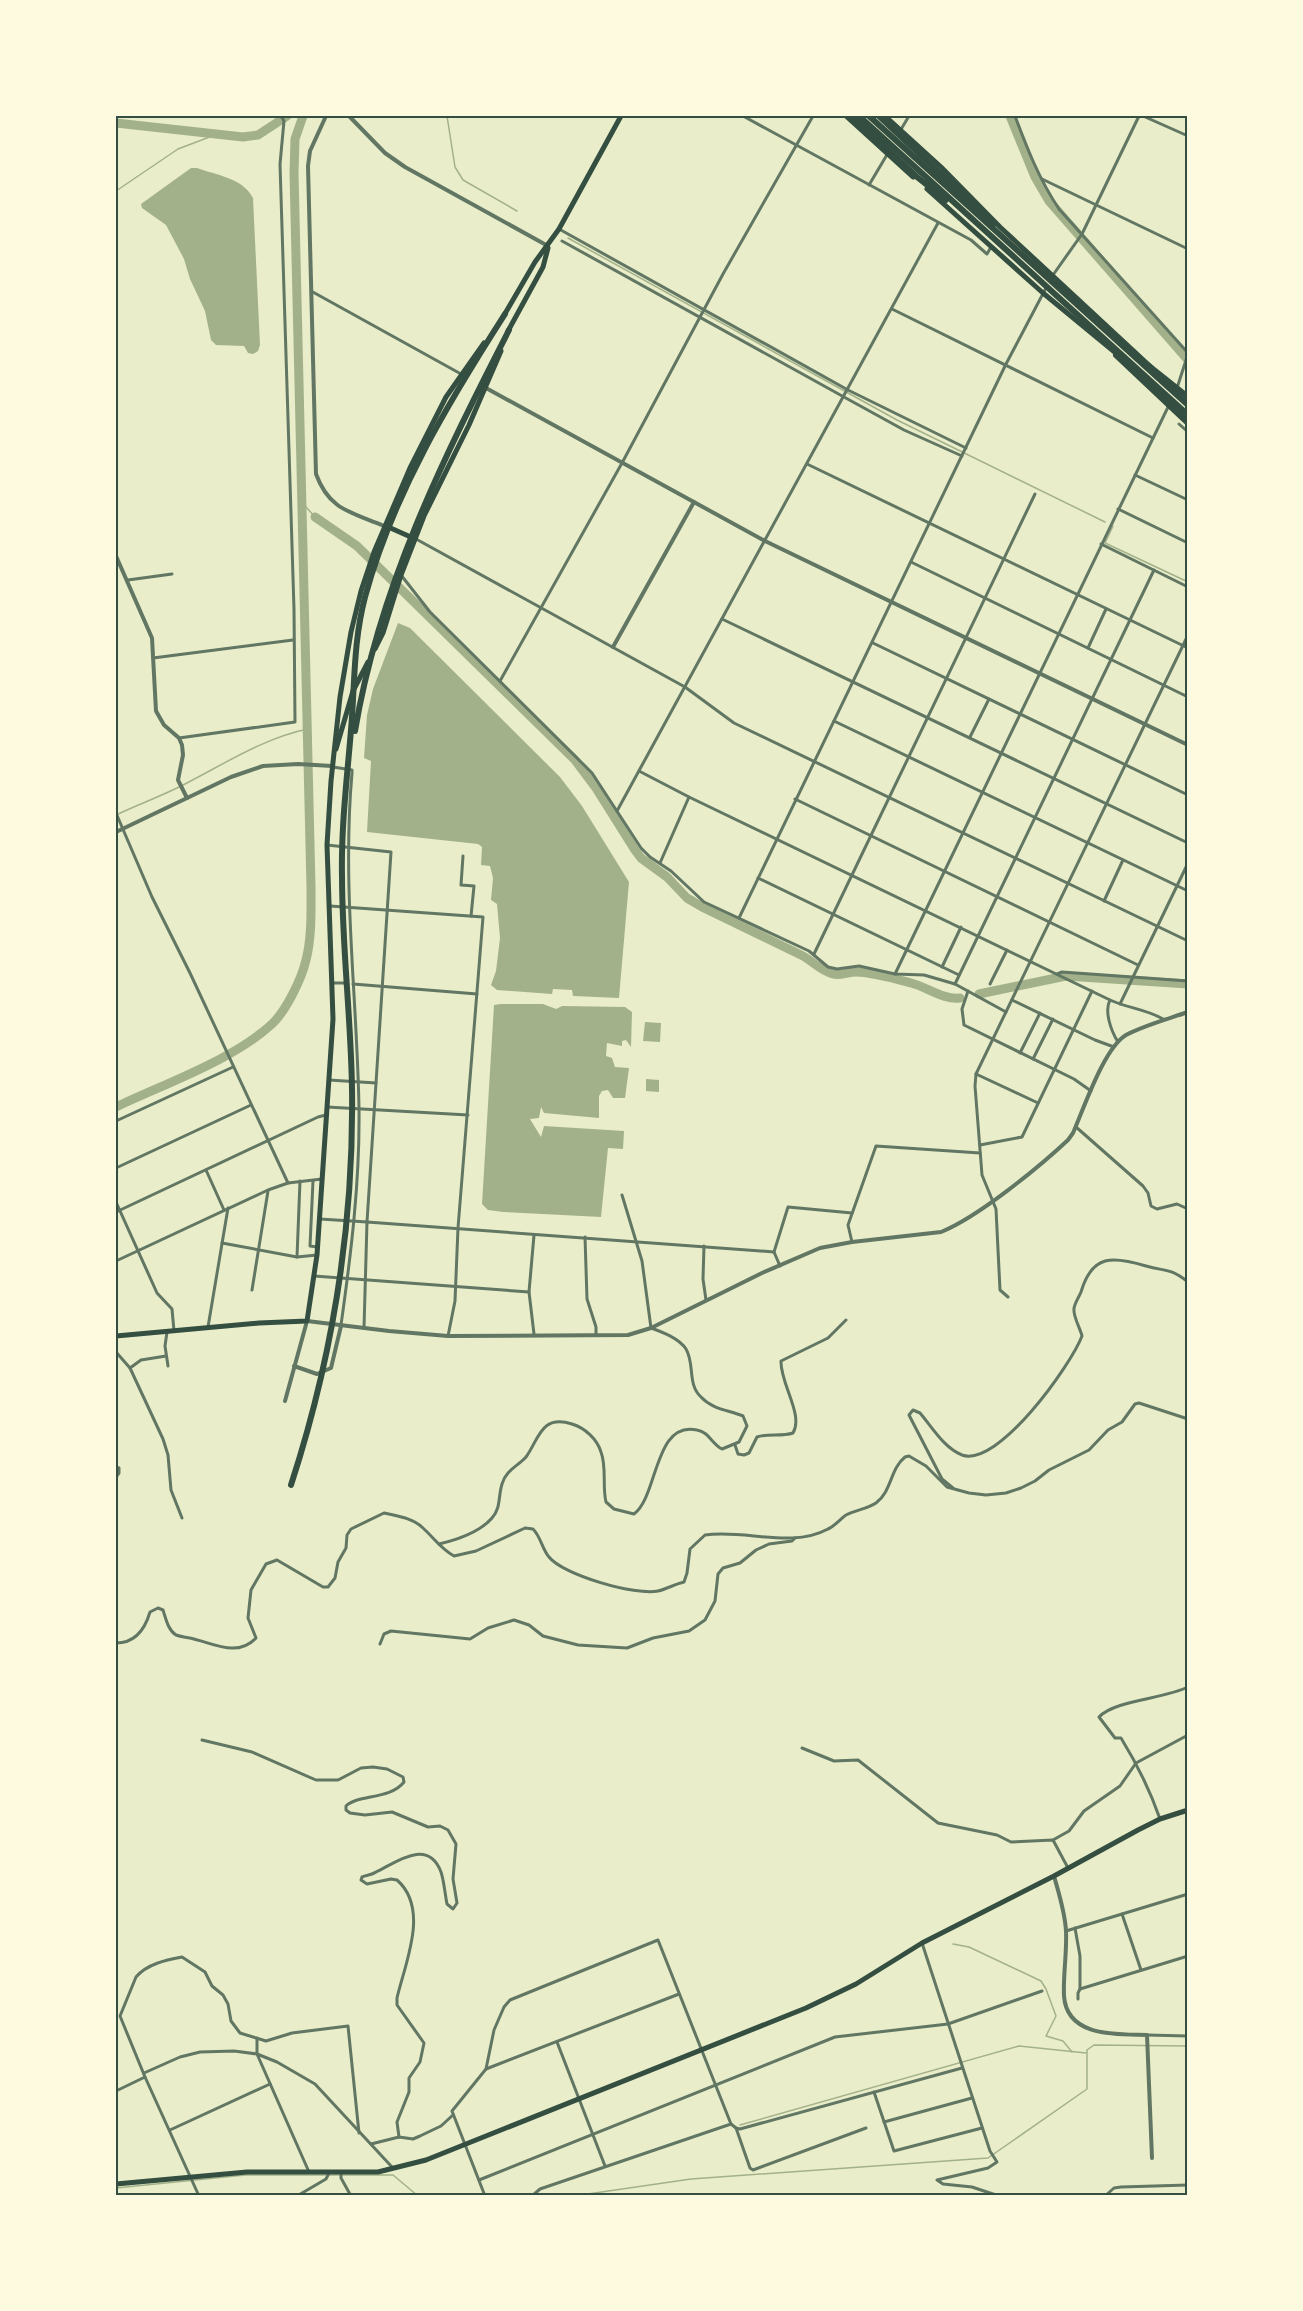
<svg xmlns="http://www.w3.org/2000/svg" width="1303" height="2311" viewBox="0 0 1303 2311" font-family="Georgia,serif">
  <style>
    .water { fill: #a3b18a }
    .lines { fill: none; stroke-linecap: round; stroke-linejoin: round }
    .stream { stroke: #a3b18a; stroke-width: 1.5 }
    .river { stroke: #a3b18a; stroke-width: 9 }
    .minor { stroke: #617663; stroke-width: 3 }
    .tertiary { stroke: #617663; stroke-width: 4 }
    .primary { stroke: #344e41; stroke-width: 5 }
    .trunk { stroke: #344e41; stroke-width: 5 }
    .motorway { stroke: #344e41; stroke-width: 6 }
    .neatline { fill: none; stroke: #344e41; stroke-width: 2 }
  </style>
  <rect width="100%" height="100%" fill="#e9edc9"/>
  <g class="water">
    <path d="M191,168H197C216,175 243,178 253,198L260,345L258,351L253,354L248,353L244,346L216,345L211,340L205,311L190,279L184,259L166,225L142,208L141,204Z"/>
    <polygon points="398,623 410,628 560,777 582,806 629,882 619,998 573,996 572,990 553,989 552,994 497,990 491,985 496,971 500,938 497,904 491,900 493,878 490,866 481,865 482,847 478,844 367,832 371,761 364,758 367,715 373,689"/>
    <polygon points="501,1004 543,1004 556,1009 562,1006 625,1007 632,1012 631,1047 626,1040 622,1041 622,1046 607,1043 606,1056 612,1058 615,1067 629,1068 625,1098 613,1098 608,1090 602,1091 599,1096 599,1118 544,1113 541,1107 539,1118 530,1119 541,1137 544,1126 624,1131 623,1149 608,1148 601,1217 503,1212 488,1210 482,1204 494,1005"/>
    <polygon points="645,1022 661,1023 660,1042 643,1041"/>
    <polygon points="646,1079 659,1080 659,1092 646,1091"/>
  </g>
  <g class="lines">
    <g class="stream">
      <polyline points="447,116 455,167 463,180 517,211"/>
      <polyline points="116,191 178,149 220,133"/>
      <polyline points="568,238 897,420 1105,522"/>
      <polyline points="302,498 306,507 315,517"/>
      <polyline points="1113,526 1105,543 1188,582"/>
      <path d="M116,815C139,804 162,796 185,784C222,765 266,737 308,729"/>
      <polyline points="953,1944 969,1947 1041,1981 1046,1989 1056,2016 1046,2036 1063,2041 1072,2052"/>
      <polyline points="740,2125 1019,2046 1086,2053"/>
      <polyline points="116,2188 245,2175 393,2175 418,2196"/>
      <polyline points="574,2196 691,2179 988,2158 1087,2089 1087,2050 1094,2045 1188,2046"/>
    </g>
    <g class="river">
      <polyline points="1010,116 1035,177 1049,201 1188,360"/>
      <polyline points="116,123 243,137 258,135 287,116"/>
      <path d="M315,517L357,546L575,760L596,788L635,850L641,858L667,877L687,898L704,908L801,955C813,961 819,970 833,974C840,976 848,972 856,972C871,972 896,979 911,983C927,987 943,1000 960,998"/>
      <polyline points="979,994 1066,976 1188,984"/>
      <path d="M116,1107C164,1084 233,1060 272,1024C286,1011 302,978 306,960C312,937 311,910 311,887L294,173L295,139L303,116"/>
    </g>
    <g class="minor">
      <polyline points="743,116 971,240 987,254 991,247"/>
      <path d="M1015,116C1027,148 1039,179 1059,209L1188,353"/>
      <polyline points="1143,116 1188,136"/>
      <polyline points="900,131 909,116"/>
      <polyline points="1042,179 1188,249"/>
      <polyline points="869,185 888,153"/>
      <polyline points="559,229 848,390 966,448"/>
      <polyline points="562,241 844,397 904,430 962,456"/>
      <polyline points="1053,275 1082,234 1139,116"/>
      <polyline points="311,291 461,374"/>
      <polyline points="892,309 1153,438"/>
      <polyline points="1177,388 1188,354"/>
      <polyline points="1179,424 1188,432"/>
      <polyline points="807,464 1188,648"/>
      <polyline points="1135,475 1188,500"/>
      <polyline points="1118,509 1188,543"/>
      <polyline points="416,539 685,687 734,723 1188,941"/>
      <polyline points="1101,544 1188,587"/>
      <polyline points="911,562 1188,697"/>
      <polyline points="401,575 430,612 582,763 592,773 641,848 650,857 671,871 704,902 809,951 828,967 837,969 859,966 895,974 924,975 955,984 1006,1012"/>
      <polyline points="128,580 172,574"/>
      <polyline points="722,619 1188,843"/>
      <polyline points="873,643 1188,795"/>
      <polyline points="1088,648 1106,609"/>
      <polyline points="153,658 293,640"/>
      <polyline points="500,681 622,463 723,274 813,116"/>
      <polyline points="834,721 1188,891"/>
      <polyline points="970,737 989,699"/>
      <polyline points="179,738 295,722 294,609 280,164 284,121 281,116"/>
      <path d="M333,767L352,770V773C342,885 357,996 359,1108C360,1181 351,1254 341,1325"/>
      <path d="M639,771L689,797L1110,1000C1127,1008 1146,1009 1163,1019"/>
      <polyline points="795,799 1138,965"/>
      <polyline points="617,811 938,223"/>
      <polyline points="116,813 152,897 190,973 288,1183"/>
      <polyline points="463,856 461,885 474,886 471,916"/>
      <polyline points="660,863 689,797"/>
      <polyline points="758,878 959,975"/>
      <polyline points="1104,901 1123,860"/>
      <polyline points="330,906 483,917 458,1228 455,1301 448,1336"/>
      <polyline points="739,918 1006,364 1047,286"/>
      <polyline points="814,954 1035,494"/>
      <polyline points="942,967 961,927"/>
      <polyline points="895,974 1169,405"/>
      <polyline points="1057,974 1062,972 1188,981"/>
      <polyline points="333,983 346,983"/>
      <polyline points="353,984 477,994"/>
      <polyline points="955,984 1154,570"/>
      <polyline points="990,984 1007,950"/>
      <polyline points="968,991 962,1009 964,1025 1074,1079 1091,1091"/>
      <polyline points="1012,1000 1095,1040 1114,1047"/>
      <path d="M1110,1000C1104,1011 1111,1031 1118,1042"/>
      <polyline points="1120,1004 1188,863"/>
      <polyline points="1020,1053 1040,1013"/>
      <polyline points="1033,1059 1053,1019"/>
      <polyline points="976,1074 1038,1103"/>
      <polyline points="329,1080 376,1083"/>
      <polyline points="327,1107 468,1115"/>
      <polyline points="116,1121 233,1067"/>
      <polyline points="1076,1127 1143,1186 1148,1193 1151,1206 1157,1209 1177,1204 1188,1209"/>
      <polyline points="980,1145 1022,1137 1092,991"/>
      <polyline points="116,1168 251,1105"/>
      <polyline points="206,1170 224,1210"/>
      <polyline points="313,1181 310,1246 317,1247"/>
      <polyline points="116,1202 157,1293 172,1309 174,1331"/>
      <polyline points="116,1212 318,1117 326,1115"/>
      <polyline points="320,1219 367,1222 391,852 327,845"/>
      <polyline points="534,1235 529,1292 534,1334"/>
      <polyline points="585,1237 587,1299 596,1327 596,1335"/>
      <polyline points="852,1242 848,1225 876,1146 980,1153"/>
      <polyline points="222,1243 297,1257 317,1255"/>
      <polyline points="704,1246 703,1279 706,1300"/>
      <polyline points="774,1252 780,1266"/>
      <polyline points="297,1257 300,1181"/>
      <polyline points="116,1261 268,1190 288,1183 322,1179"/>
      <polyline points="314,1276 529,1292"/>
      <polyline points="252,1290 268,1191"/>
      <polyline points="1008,1297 1000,1290 996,1209 982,1175 975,1086 976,1074 1188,635"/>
      <polyline points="208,1327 228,1208"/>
      <polyline points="364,1328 367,1222 774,1252 788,1207 852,1213"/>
      <polyline points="167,1332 165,1346 168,1366"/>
      <polyline points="116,1352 130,1368 163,1439 168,1455 171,1490 182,1518"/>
      <polyline points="130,1368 141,1360 166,1356"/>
      <path d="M735,1445L738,1454L744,1455L749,1453L757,1437C769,1433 781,1437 793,1433C804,1415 780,1383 781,1361L828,1338L846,1320"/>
      <polyline points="116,1467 119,1468 119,1473 116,1477"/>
      <path d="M953,1488L942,1479L909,1415L913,1410L920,1413C932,1427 944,1448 962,1455C998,1468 1071,1365 1082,1336C1080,1328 1073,1316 1074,1309C1074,1304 1079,1297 1081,1292C1092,1254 1113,1256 1146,1266C1166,1272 1169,1267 1188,1282"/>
      <path d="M439,1544C456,1540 479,1533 492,1518C501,1508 498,1497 502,1484C506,1470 518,1466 526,1457C539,1439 541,1414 572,1424C585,1428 597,1439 601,1452C607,1468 602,1486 606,1502L614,1509L634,1514C658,1497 654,1420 697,1430C709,1432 712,1444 722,1449L739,1442L747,1426L743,1416C728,1410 712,1409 701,1397C687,1384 695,1364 686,1349C679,1338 662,1332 651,1328L642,1261L622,1195"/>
      <path d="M116,1643C135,1643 145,1629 150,1612L158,1608L163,1610C166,1619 168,1630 176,1635C181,1637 186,1637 190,1638C213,1643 237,1658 256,1638L248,1618L251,1590L266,1564L277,1560L323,1587H328L335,1578L338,1562L346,1548L347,1535L351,1529L384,1513C397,1516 413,1518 423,1528C434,1538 441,1549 454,1556L476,1551L525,1528L533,1529C541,1537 542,1549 549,1557C563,1575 636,1596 658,1591C667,1589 675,1584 684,1582L687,1573L690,1549L705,1535C745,1529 791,1549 828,1529C835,1526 840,1519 846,1515C855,1510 867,1509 876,1503C892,1491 890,1469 905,1457L909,1456L926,1466L947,1487L969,1493L986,1495L1006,1493L1021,1488L1035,1481L1049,1470L1089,1450L1108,1430L1122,1422L1135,1404L1139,1403L1188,1419"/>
      <polyline points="380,1644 384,1634 391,1631 470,1639 488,1628 514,1620 529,1625 543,1636 578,1645 627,1648 653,1638 689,1631 705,1620 715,1601 718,1574 723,1568 740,1563 756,1550 769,1544 792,1541 795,1538"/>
      <path d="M202,1740L252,1752L316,1780H338L361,1768L373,1767L387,1769L403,1777L404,1782C390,1800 358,1794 346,1806V1810L350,1813L365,1815L392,1812L428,1827L440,1826L448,1830L456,1844L453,1879L457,1903L453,1909L447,1904C445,1894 444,1881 441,1872C428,1837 395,1863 376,1872C372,1875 367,1875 362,1877L361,1880L367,1884L391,1879L397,1880C430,1909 405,1963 397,1998V2005L424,2043L420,2062L409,2078V2092L397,2122L399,2137"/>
      <polyline points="802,1748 834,1761 858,1760 938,1823 997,1835 1011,1842 1053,1840 1068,1868"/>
      <path d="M1160,1819C1150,1790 1137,1764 1121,1738H1115L1099,1717C1115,1700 1164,1699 1188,1687"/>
      <polyline points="1053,1840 1069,1831 1084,1811 1120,1786 1136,1763 1188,1735"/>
      <polyline points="1122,1914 1141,1970"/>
      <polyline points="1075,1928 1080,1956 1080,1989"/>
      <polyline points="1066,1931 1188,1894"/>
      <polyline points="922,1943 990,2151 997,2162 988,2168 937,2180 943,2184 972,2187 999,2196"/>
      <polyline points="1078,1999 1078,1993 1080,1989 1188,1956"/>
      <polyline points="1147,2035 1188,2036"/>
      <polyline points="257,2038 257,2054 309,2172"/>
      <polyline points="557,2042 605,2166"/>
      <polyline points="486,2069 679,1994"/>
      <polyline points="144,2073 180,2057 200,2052 234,2051 257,2054 277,2062 315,2084 392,2167"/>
      <polyline points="116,2091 145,2077"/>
      <polyline points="874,2092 894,2151 982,2128"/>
      <polyline points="884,2122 972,2098"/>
      <polyline points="731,2124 736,2128 740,2129 962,2068"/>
      <polyline points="736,2128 750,2168 753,2170 866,2128"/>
      <polyline points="170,2130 270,2084"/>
      <polyline points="371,2144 399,2137 413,2139 420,2136 441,2126 453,2115"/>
      <polyline points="341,2173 341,2178 351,2196"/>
      <polyline points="479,2180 835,2037 948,2024 1042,1991"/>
      <path d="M199,2196L145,2077L120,2016L136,1977C147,1964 166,1960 182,1957L205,1972L212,1986L223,1995L228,2004L231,2021L240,2033L266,2041L292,2033L348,2026L359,2133"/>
      <polyline points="297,2196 326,2179 329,2173"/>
      <polyline points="485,2196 452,2111 486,2069 494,2030 504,2007 510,2000 658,1940 731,2124 540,2189 532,2196"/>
      <polyline points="974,2196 991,2195"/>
      <polyline points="1105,2196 1114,2188 1121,2187 1188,2185"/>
    </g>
    <g class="tertiary">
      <polyline points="203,116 234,116"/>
      <path d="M326,116L310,151L308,166L316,474C329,510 351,512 384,526"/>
      <polyline points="349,116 385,153 405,167 548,246"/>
      <polyline points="486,388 765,541 1188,745"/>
      <polyline points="116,556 152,638 156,711 164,725 179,738 182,745 183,755 178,780 187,798"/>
      <polyline points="613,647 694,502"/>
      <polyline points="116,832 231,777 263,766 298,764 332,766"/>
      <polyline points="294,1366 317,1374 331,1368 341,1326"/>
      <path d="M285,1401L307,1321L389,1331L448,1336L628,1335L651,1328L762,1273L820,1248L852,1242L941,1232C978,1217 1038,1168 1068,1140L1073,1133C1084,1108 1104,1048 1126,1035C1145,1025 1168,1019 1188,1012"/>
      <path d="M1054,1876C1059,1894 1065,1912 1066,1931C1067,1953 1063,1975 1064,1996C1067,2038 1118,2034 1147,2035L1152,2158"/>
    </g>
    <g class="primary">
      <polyline points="503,317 535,262 559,229 621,116"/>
      <polyline points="508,331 543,267 548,248"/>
      <polyline points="386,526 413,538"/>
      <polyline points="375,649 383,633 401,575 424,516 469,425 501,351"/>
      <polyline points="336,749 353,691 368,662"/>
      <polyline points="116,1336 259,1323 307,1321 317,1255 333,1019 327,845 331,781 340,697 351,632 361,591 374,552 410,468 446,397 484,343"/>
      <polyline points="116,2184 247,2172 378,2172 426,2160 806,2008 856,1984 922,1943 1054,1876 1138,1830 1160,1819 1188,1810"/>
    </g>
    <g class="trunk">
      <polyline points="846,116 913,177"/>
      <polyline points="885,116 941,167 1000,227 1152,368"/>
      <polyline points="927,189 1043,293 1117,354"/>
    </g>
    <g class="motorway">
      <polyline points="852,116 917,177 946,200"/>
      <polyline points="859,116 1188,415"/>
      <polyline points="869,116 1188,405"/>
      <polyline points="879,116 994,224"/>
      <polyline points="1116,355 1188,423"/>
      <polyline points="1149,366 1188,397"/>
      <path d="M355,731C379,587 443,459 509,330"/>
      <path d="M291,1485C333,1356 354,1224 352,1089C351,1018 342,947 342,876C341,827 347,779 351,730C355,684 353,643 365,597C393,494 448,403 505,314"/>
    </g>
  </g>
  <rect width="1303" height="2311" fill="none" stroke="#fefae0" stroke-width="234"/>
  <rect x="117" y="117" width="1069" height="2077" class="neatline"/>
</svg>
